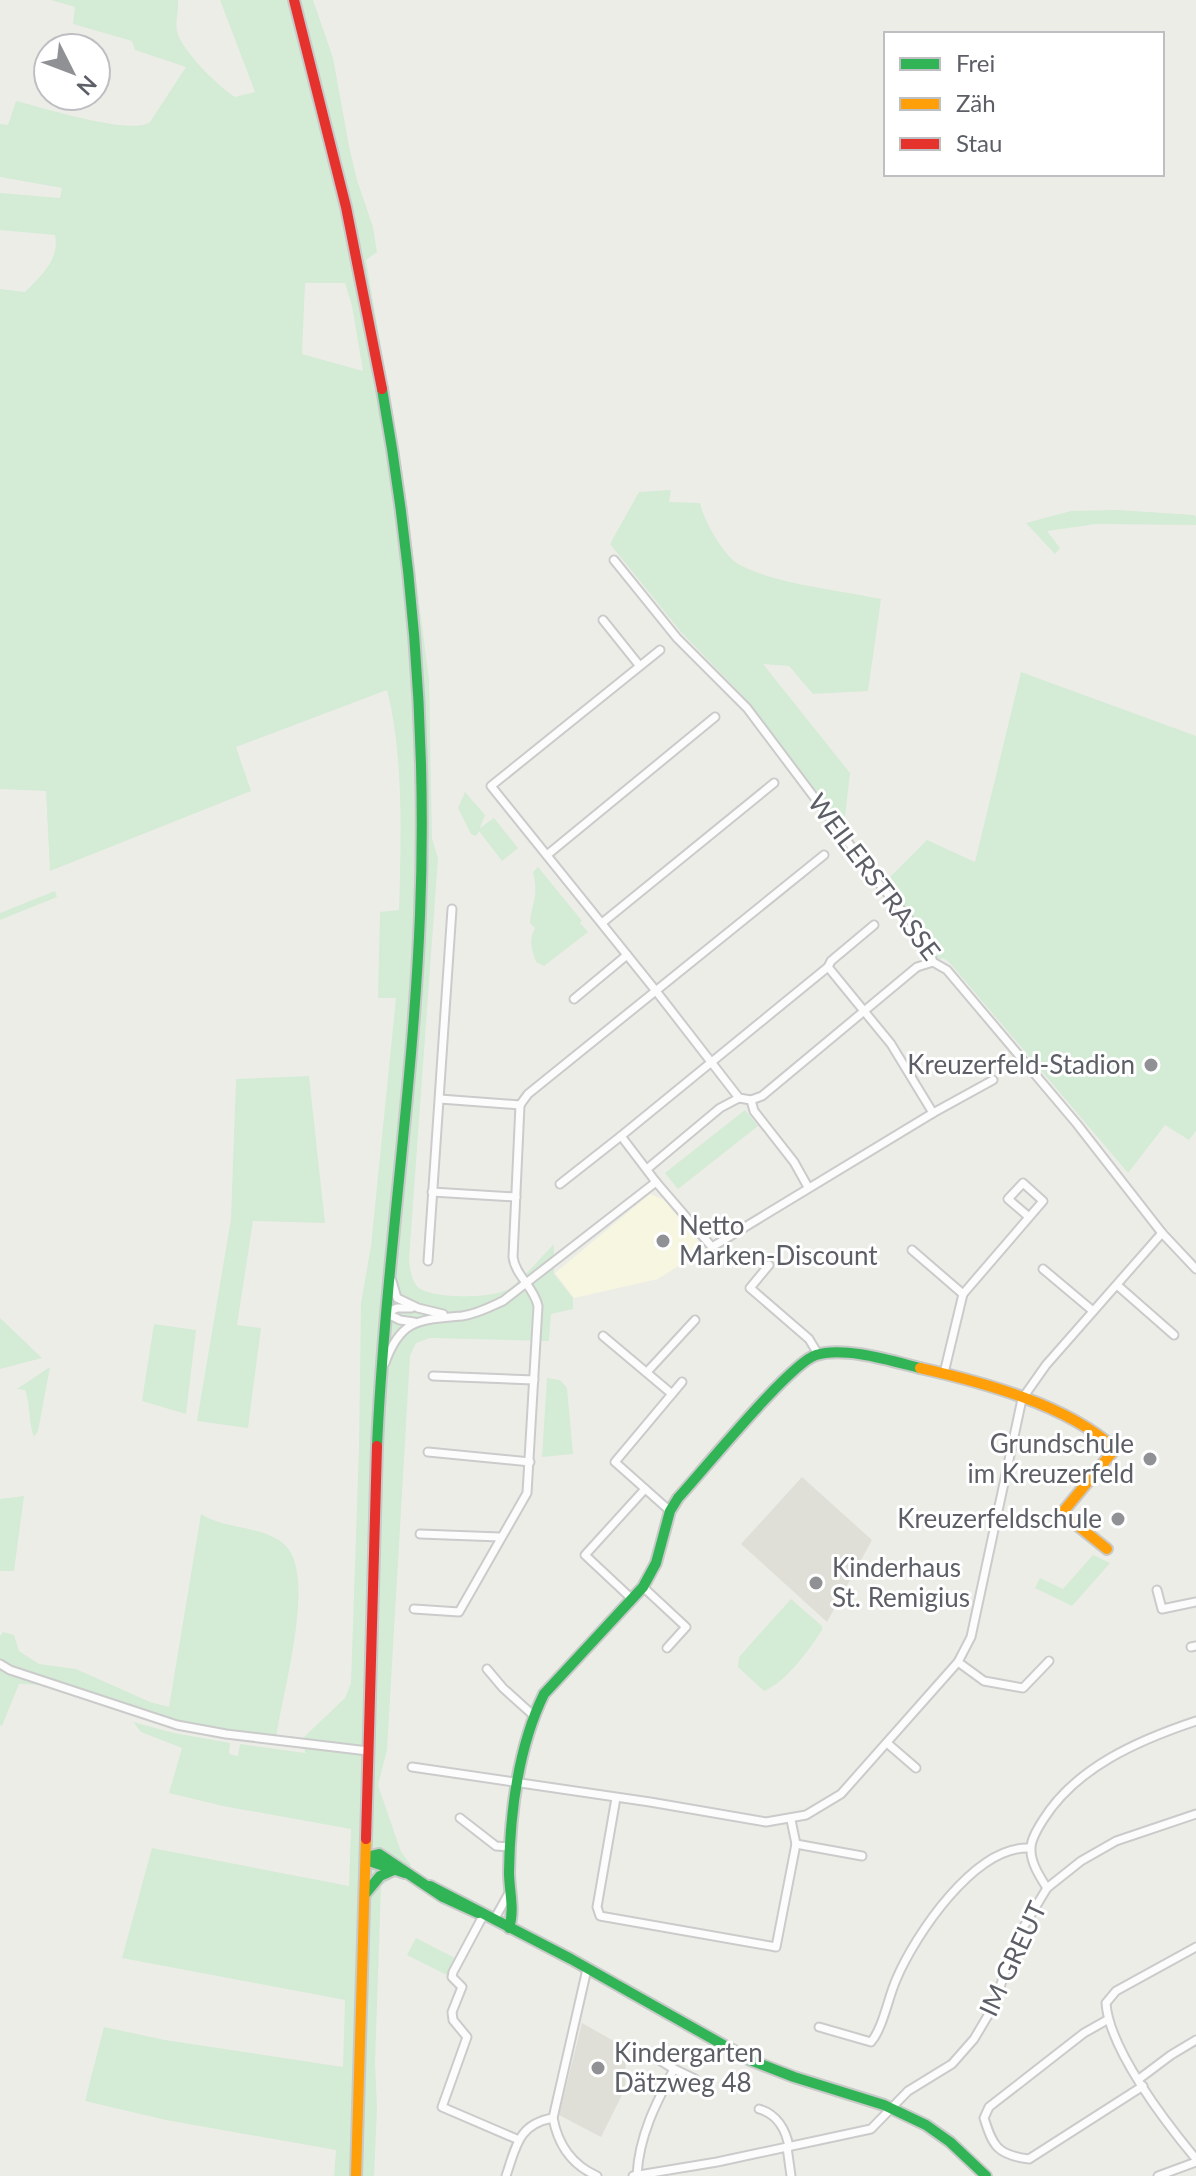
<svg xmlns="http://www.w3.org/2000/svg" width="1196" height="2176" viewBox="0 0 1196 2176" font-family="Lato,sans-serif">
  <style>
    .commercial { fill: #f7f6e0 }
    .education { fill: #dfdfd7 }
    .green { fill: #d4ebd6; fill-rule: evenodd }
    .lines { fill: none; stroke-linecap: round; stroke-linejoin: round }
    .street-casing { stroke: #cacbca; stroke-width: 11 }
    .fast-casing { stroke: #c8c9c9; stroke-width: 14 }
    .slow-casing { stroke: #c8c9c9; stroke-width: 14 }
    .jam-casing { stroke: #c8c9c9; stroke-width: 14 }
    .street { stroke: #fcfcfc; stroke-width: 7 }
    .fast { stroke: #30b455; stroke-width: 10 }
    .slow { stroke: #ff9f0a; stroke-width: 10 }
    .jam { stroke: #e5322d; stroke-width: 10 }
    .poi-dot { fill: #8f9194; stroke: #fff; stroke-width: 3 }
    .labels { text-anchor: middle; stroke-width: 6; stroke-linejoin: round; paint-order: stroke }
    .street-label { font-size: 26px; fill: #5c5f66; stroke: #fff }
    .poi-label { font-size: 26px; fill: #5c5f66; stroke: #fff; text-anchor: end }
  </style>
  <rect width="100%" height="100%" fill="#edede8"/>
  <polygon class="commercial" points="650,1194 664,1200 705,1249 658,1279 574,1298 555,1273"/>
  <g class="education">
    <polygon points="802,1477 872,1540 827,1622 741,1544"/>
    <polygon points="582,2023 626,2048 625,2089 601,2137 559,2115"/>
  </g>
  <g class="green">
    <path d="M51,0H178C179,10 175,22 177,31C181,50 219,87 235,97L255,92L220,0H313L333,58L349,146L357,180L373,227L377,252L366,260L403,476L429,680L432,838L438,858L409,1259C410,1269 411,1281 419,1288C433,1299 496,1299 510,1288C526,1276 540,1258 554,1244V1274L573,1298V1309L551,1314L549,1341L430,1338L416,1343L410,1356L387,1750L378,1785L401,1852L411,1865L381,1886L375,2064L377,2108L374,2176H334L336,2150L166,2120L85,2101L104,2027L165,2040L343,2067L345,2000L122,1958L152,1848L349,1886L351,1829L223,1806L169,1793L182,1748L141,1732L133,1722L174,1733L230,1743L229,1754L238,1756L240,1744L305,1753L304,1737L345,1698L351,1683L359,1447L361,1303L371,1246L396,998H378L380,912L399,910C401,841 404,756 387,690L236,747L251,791L50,871L46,791L0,789V289L25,292C41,276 60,259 55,235L0,230V193L60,198L62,188L0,177V124L8,125L16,101C41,107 132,136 150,122L186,67L135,50L132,41L73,24L75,7ZM305,283H345L352,306L363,371L302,354Z"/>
    <path d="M671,490L669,502L700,503C703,519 724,557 740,565C776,584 839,590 881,599L868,691L813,694L789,666L763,664L850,773L844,826L740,693L681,632L610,544L639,492Z"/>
    <polygon points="1118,510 1194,515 1196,517 1196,525 1096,524 1047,531 1060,548 1055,554 1026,523 1071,511"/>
    <polygon points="1021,672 1196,736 1196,1131 1189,1140 1165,1125 1128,1173 948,961 943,958 933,962 929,945 881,886 927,840 975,862"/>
    <polygon points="465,792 485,815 480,828 494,818 518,848 502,861 479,831 476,836 471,834 458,808"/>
    <path d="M538,867L582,921L580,923L588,932L544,966L536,962C532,950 528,940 535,928L530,923C532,900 539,899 533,872Z"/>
    <polygon points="55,891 57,897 0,920 0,913"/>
    <polygon points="309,1076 325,1223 253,1221 237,1325 261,1328 248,1428 197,1421 231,1219 236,1079"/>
    <polygon points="745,1110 758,1126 678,1189 665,1173"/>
    <polygon points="0,1318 42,1358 0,1369"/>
    <polygon points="154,1324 196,1330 186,1414 142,1401"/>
    <path d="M50,1367L38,1431L34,1437C28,1421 31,1406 25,1390L17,1389Z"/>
    <polygon points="547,1378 560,1380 567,1388 573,1454 542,1457"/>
    <polygon points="24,1496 14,1571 0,1571 0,1499"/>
    <path d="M201,1514C225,1530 266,1525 286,1546C317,1578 281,1697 276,1739L177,1725L56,1685L19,1684L2,1726L0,1725V1636L3,1632L14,1635L19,1651L39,1664L76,1669L150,1702L169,1707Z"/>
    <polygon points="1093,1555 1110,1563 1072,1606 1035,1588 1040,1578 1063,1589"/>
    <path d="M791,1599L822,1626V1630C810,1649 785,1683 764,1691L738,1667L739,1657Z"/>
    <polygon points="416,1938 455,1958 447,1975 407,1955"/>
  </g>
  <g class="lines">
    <g class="street-casing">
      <g id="street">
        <polyline points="614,560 677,638 747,708 881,886 924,937 933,962 947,970 1077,1124 1162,1233 1196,1269"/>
        <polyline points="603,620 639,665"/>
        <polyline points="660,650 491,786 656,991 739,1098 751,1100 762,1096 917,967 933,962"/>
        <polyline points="547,855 715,717"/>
        <polyline points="602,923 774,783"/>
        <polyline points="874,925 831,961 828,967 621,1136 656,1182 712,1247 933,1113 993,1080"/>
        <polyline points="828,967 891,1044 933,1113"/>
        <polyline points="574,999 627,955"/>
        <polyline points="440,1099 520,1105"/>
        <polyline points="751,1100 754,1111 794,1162 808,1187"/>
        <polyline points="520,1105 528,1094 824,855"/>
        <polyline points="647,1169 720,1108 739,1098"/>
        <polyline points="560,1184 621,1136"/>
        <polyline points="432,1192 516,1197"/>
        <polyline points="912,1250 963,1294"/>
        <polyline points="428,1261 452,909"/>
        <polyline points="769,1265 750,1288 809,1339 818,1354"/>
        <polyline points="1043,1269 1093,1311"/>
        <polyline points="392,1281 397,1298 418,1308 443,1314"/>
        <polyline points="1117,1285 1174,1335"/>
        <polyline points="386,1313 397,1308 411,1308"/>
        <polyline points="386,1313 400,1320 414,1322"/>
        <polyline points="603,1336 672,1394"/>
        <path d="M385,1363C401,1318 420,1320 462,1316C477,1314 490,1307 503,1301L656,1182"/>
        <polyline points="647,1372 695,1320"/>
        <polyline points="944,1373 963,1294 1043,1201 1023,1183 1008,1199 1029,1217"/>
        <polyline points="433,1376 534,1380"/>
        <polyline points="428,1452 530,1462"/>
        <polyline points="670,1511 615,1462 682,1382"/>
        <polyline points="420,1534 500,1537"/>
        <polyline points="643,1587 686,1627 667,1648"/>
        <polyline points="1157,1590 1162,1609 1196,1602"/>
        <polyline points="632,1599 585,1555 645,1489"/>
        <path d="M414,1609L459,1612L527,1493L538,1306C534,1287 515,1275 513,1257L520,1105"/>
        <polyline points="1191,1647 1196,1646"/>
        <polyline points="958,1662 984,1681 1023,1688 1049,1661"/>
        <polyline points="0,1664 10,1670 177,1725 226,1734 368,1751"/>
        <polyline points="487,1669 503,1688 533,1715"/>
        <polyline points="887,1743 916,1768"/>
        <polyline points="412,1767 650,1802 766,1822 806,1815 841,1794 958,1662 971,1637 1022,1399 1046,1365 1162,1233"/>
        <polyline points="616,1798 597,1907 600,1916 776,1947 796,1844 791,1820"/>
        <polyline points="460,1818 496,1846 510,1847"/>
        <polyline points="796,1844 862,1856"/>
        <path d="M1047,1888C1040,1877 1030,1862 1031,1848C1031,1839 1038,1828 1043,1820C1076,1767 1139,1740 1196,1721"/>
        <polyline points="484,1914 453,1972 452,1977 462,1987 452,2012 453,2020 467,2037 442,2107 519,2140"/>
        <polyline points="494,1920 509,1893"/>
        <path d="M1196,1947L1116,1991L1106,2003C1109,2049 1166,2123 1196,2159"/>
        <path d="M587,1969L553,2118C558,2145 572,2165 597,2176"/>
        <path d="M1107,2020L1084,2033L989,2107L984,2118C993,2146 997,2155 1029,2159L1143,2086"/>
        <path d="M819,2027L871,2042C883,2028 888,1998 896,1980C915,1935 975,1845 1030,1848"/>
        <polyline points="656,2058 674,2069"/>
        <polyline points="1139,2079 1171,2055 1196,2040"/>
        <path d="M759,2109C777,2114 786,2130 789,2147"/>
        <polyline points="787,2147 791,2176"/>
        <path d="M637,2175C639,2136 656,2103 674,2069L695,2079"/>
        <path d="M506,2176C516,2147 518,2124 553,2118"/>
        <polyline points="633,2176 717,2162 871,2129 908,2091 952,2064 974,2039 993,2007 1017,1938 1047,1888 1081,1861 1116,1841 1196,1814"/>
        <polyline points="1158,2176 1196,2162"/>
      </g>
    </g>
    <g class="fast-casing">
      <g id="fast">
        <path d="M377,1446C385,1269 413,1092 420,915C427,739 413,562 382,389"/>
        <polyline points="366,1857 379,1854 443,1897 478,1913"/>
        <polyline points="366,1860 405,1873"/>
        <polyline points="430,1886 571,1959 750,2060 794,2077 884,2105 926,2125 950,2142 986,2176"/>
        <polyline points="366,1893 380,1876 394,1870"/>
        <path d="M509,1928C515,1909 509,1891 509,1872C510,1813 518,1747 544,1694L643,1587L656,1563L670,1511L678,1498C702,1472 790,1363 816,1355C844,1346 892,1361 920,1368"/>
      </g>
    </g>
    <g class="slow-casing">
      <g id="slow">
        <path d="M920,1368C982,1382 1068,1405 1115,1449L1062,1513L1107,1549"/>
        <polyline points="356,2176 366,1839"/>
      </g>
    </g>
    <g class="jam-casing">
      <g id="jam">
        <polyline points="294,0 346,207 382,389"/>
        <polyline points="366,1839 377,1446"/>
      </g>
    </g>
    <use href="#street" class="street"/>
    <use href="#fast" class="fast"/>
    <use href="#slow" class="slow"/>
    <use href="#jam" class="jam"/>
  </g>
  <g class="poi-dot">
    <circle cx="1151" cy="1065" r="8"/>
    <circle cx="663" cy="1241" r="8"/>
    <circle cx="1150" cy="1459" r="8"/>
    <circle cx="1118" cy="1519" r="8"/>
    <circle cx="816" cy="1583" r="8"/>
    <circle cx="598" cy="2068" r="8"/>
  </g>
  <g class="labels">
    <g class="street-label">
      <text transform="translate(874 877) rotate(53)" y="9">WEILERSTRASSE</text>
      <text transform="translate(1013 1959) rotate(-65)" y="9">IM GREUT</text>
    </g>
    <g class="poi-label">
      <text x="1135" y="1074">Kreuzerfeld-Stadion</text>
      <text x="679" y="1235" text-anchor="start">Netto<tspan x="679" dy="30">Marken-Discount</tspan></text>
      <text x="1134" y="1453">Grundschule<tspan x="1134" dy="30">im Kreuzerfeld</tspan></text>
      <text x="1102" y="1528">Kreuzerfeldschule</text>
      <text x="832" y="1577" text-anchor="start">Kinderhaus<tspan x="832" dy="30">St. Remigius</tspan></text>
      <text x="614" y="2062" text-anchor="start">Kindergarten<tspan x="614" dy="30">Dätzweg 48</tspan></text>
    </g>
  </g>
  <rect x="884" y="32" width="280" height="144" fill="#ffffff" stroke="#bebfc2" stroke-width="2"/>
  <rect x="900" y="58" width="40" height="12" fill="#30b455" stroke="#bebfc2" stroke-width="2"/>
  <text x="956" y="72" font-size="24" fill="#5c5f66">Frei</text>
  <rect x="900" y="98" width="40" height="12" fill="#ff9f0a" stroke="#bebfc2" stroke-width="2"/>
  <text x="956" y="112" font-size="24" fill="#5c5f66">Zäh</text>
  <rect x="900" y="138" width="40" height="12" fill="#e5322d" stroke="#bebfc2" stroke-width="2"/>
  <text x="956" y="152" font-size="24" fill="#5c5f66">Stau</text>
  <g transform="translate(72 72) rotate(132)"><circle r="38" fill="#ffffff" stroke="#bebfc2" stroke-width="2"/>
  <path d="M0-6L14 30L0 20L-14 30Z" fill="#8f9194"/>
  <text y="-12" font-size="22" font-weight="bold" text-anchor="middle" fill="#5c5f66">N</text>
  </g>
</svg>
